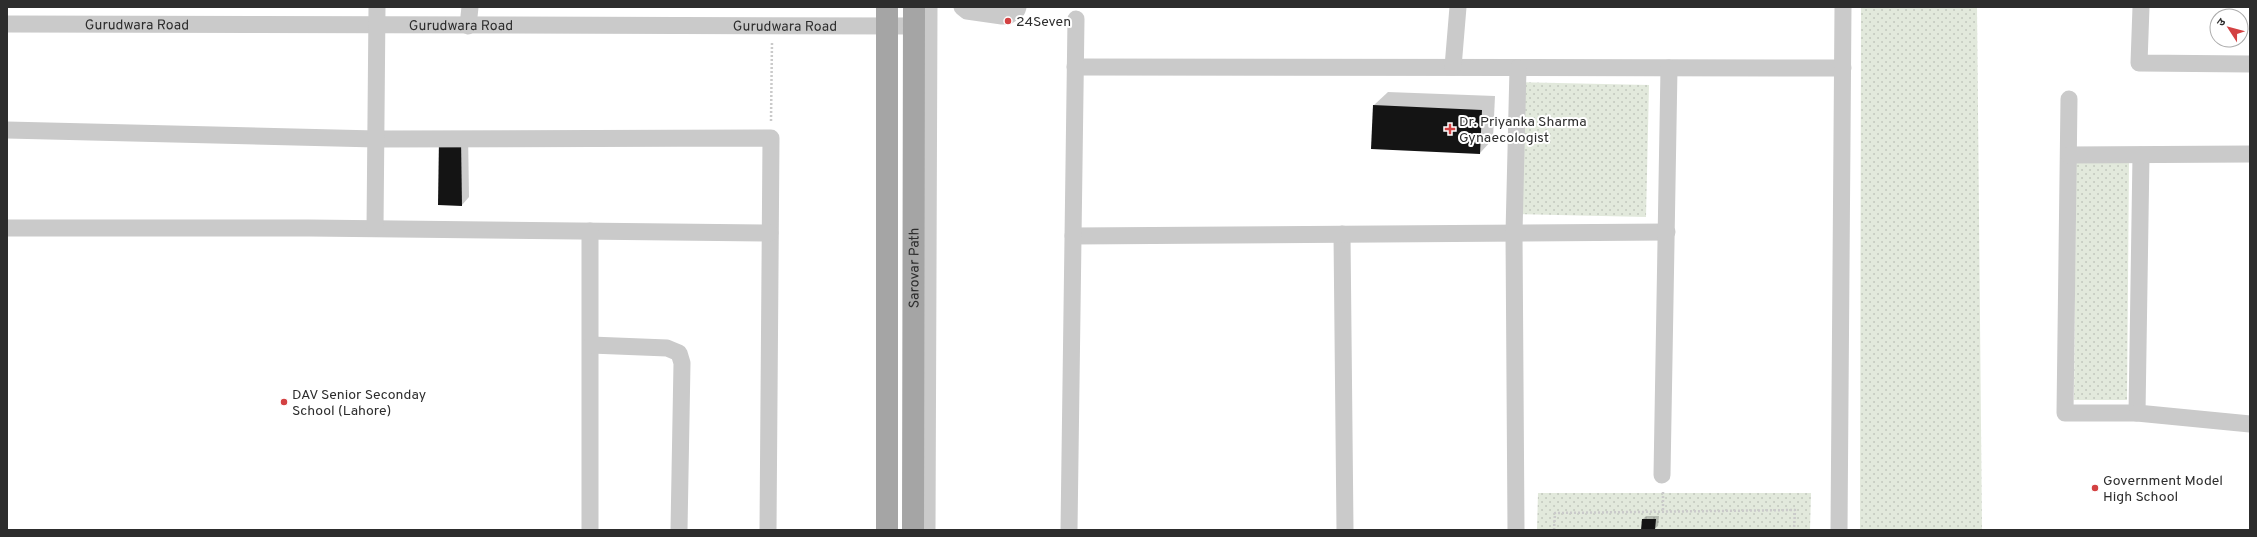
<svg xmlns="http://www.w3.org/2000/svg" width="2257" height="537" viewBox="0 0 2257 537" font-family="Overpass,'Noto Sans Devanagari',sans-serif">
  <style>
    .park { fill: url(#park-dots) }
    .shadow { fill: #0003 }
    .building { fill: #141414 }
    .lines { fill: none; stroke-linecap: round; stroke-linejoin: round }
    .path { stroke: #cacaca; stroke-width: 2.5; stroke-dasharray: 2 2; stroke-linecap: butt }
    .minor { stroke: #cacaca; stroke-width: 17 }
    .major { stroke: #a5a5a5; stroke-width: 22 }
    .poi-dot { fill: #d34142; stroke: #fff; stroke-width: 1.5 }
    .labels { text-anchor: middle; stroke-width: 4; stroke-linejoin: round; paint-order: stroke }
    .poi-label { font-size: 14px; fill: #2d2d2d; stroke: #fff; text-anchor: start }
    .street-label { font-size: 14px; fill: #2d2d2d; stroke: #fff }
  </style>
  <defs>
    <pattern id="park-dots" width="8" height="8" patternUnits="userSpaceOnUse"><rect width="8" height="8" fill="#e2e9dc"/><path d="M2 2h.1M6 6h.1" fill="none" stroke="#c2c8bd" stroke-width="1.8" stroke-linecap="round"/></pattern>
  </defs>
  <rect width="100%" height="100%" fill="#fff"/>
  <g class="park">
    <polygon points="1861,7 1977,7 1982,530 1860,530"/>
    <polygon points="1517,82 1649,85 1646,217 1514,214"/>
    <polygon points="2076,163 2129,163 2127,400 2074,400"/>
    <polygon points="1538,493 1811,493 1810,530 1537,530"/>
  </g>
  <g class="shadow">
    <polygon points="1388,92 1495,96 1493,139 1480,153 1374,105"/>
    <polygon points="447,132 468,132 469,197 462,205"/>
    <polygon points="1646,516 1659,516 1658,526 1654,529 1643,519"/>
  </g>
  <g class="building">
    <polygon points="1373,105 1482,110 1480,154 1371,149"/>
    <polygon points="439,139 461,139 462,206 438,205"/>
    <polygon points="1642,519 1656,519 1655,530 1641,530"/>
  </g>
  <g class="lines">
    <g class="path">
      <polyline points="771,121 772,42"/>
      <polyline points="1663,492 1663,512"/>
      <polyline points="1554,530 1555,513 1795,510 1794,530"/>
    </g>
    <g class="minor">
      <polyline points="962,7 967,11 1002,16 1008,16 1017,10 1018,7"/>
      <polyline points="2141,7 2139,63 2250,64"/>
      <path id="s1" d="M7,24L914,26"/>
      <polyline points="468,26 470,7"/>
      <polyline points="1075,67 1843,68"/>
      <polyline points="1453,67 1458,7"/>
      <polyline points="2069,99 2065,413 2137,413 2141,155"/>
      <polyline points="7,130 376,139 771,138 768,530"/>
      <polyline points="2069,155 2250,154"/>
      <polyline points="7,228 309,228 770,233"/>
      <polyline points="375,228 377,7"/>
      <polyline points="590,231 590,530"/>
      <polyline points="1342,234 1345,530"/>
      <polyline points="1073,236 1667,232"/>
      <polyline points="591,345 667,348 679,353 682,363 679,530"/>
      <polyline points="2137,413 2250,424"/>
      <polyline points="1662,475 1669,68"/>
      <polyline points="927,530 929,7"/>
      <polyline points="1069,530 1076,19"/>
      <polyline points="1516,530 1514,233 1518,68"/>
      <polyline points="1839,530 1843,7"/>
    </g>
    <g class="major">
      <polyline points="887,7 887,530"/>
      <path id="s2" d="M913,530L914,7"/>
    </g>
  </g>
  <g class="poi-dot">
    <circle cx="1008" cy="21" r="4"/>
    <path d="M1448 123h4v4h4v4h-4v4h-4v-4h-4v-4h4z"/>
    <circle cx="284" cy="402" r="4"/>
    <circle cx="2095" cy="488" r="4"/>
  </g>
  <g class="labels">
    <g class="poi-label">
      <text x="1016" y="26">24Seven</text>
      <text x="1459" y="126">Dr. Priyanka Sharma<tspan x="1459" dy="16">Gynaecologist</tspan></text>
      <text x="292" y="399">DAV Senior Seconday<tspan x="292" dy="16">School (Lahore)</tspan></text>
      <text x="2103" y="485">Government Model<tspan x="2103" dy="16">High School</tspan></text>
    </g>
    <g class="street-label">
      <text dy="5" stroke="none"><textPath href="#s1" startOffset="130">Gurudwara Road</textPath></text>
      <text dy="5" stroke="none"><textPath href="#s1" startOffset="454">Gurudwara Road</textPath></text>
      <text dy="5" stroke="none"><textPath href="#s1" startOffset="778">Gurudwara Road</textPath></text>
      <text dy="5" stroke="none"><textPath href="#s2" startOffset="262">Sarovar Path</textPath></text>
    </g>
  </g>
  <rect width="2257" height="537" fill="none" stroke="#2d2d2d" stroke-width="16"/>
  <g transform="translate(2229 28) rotate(306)"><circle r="19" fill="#ffffff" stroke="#ababab"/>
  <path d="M0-3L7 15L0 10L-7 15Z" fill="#d34142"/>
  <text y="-6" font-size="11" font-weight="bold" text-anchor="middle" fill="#2d2d2d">उ</text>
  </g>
</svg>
